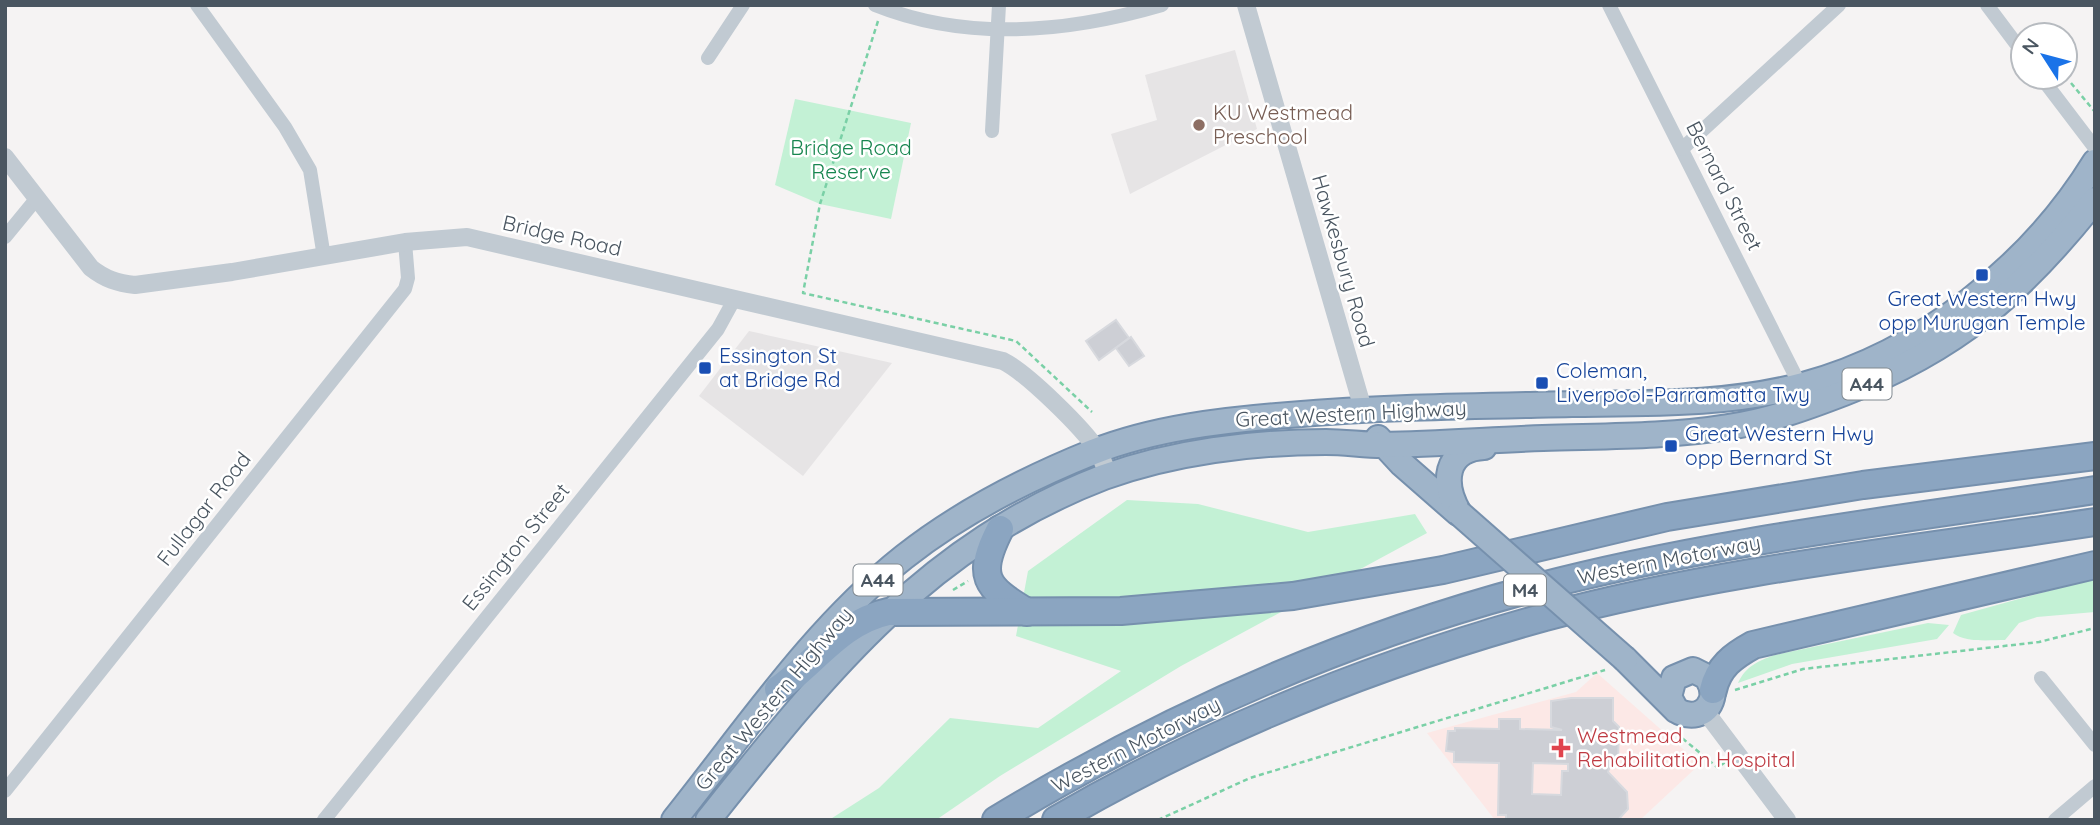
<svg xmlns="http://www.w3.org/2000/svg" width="2100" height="825" viewBox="0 0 2100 825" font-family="Quicksand,sans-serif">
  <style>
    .education { fill: #e6e4e5 }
    .medical { fill: #fce8e6 }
    .green { fill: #c3f1d5 }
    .building { fill: #cdcfd5; stroke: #d7d9de; stroke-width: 2; fill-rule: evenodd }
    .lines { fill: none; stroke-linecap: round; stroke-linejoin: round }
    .trunk-casing { stroke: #7690ad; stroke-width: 28 }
    .motorway-casing { stroke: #7690ad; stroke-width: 30 }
    .path { stroke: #7ad0a6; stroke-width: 2.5; stroke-dasharray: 5 3.5; stroke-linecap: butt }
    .minor { stroke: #c1cad2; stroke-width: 14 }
    .tertiary { stroke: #c1cad2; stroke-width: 18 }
    .trunk { stroke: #9fb4c9; stroke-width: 24 }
    .motorway { stroke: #8ba5c1; stroke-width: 26 }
    .trunk-bridge-casing { stroke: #7690ad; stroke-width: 28; stroke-linecap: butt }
    .trunk-bridge { stroke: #9fb4c9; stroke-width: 24 }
    .education-dot { fill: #8d6e63; stroke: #fff; stroke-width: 2.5 }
    .transit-dot { fill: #1a4fb4; stroke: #fff; stroke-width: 2.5 }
    .health-dot { fill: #e0444e; stroke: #fff; stroke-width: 2.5 }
    .labels { text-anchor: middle; stroke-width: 5; stroke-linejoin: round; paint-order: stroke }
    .shield { fill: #fff; stroke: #808990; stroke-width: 2 }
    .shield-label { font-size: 19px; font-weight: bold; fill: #4a5661 }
    .education-label { font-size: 21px; fill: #785e54; stroke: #fff; text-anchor: start }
    .park-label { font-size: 21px; fill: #17864f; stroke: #fff }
    .street-label { font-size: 21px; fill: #4a5661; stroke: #fff }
    .transit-label { font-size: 21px; fill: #164399; stroke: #fff; text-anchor: start }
    .health-label { font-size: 21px; fill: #be3a42; stroke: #fff; text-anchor: start }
  </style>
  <rect width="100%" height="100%" fill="#f5f3f3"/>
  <g class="education">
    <polygon points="1235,50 1257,129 1130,194 1111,134 1157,120 1145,75"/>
    <polygon points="749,331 892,363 803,476 699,396"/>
  </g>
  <polygon class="medical" points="1597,673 1700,764 1640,820 1495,820 1427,733 1576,692"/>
  <g class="green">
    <polygon points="795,99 911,123 891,219 820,204 775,185"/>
    <polygon points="1127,500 1198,504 1308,532 1415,514 1427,533 1181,666 1000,776 936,820 829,820 879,788 950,718 1038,728 1121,671 1016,636 1028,571"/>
    <path d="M2095,578V612L2037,617L2019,623L2005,640C1990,640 1965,643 1953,633L1961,615Z"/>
    <path d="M1928,623L1949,625L1937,639L1792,664L1738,683C1746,666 1758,661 1775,655Z"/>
  </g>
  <g class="building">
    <polygon points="1116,320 1129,338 1099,360 1086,341"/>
    <polygon points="1131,337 1144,356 1129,366 1116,348"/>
    <path d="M1571,698H1613V721L1619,727L1618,765L1610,766L1608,772L1627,792L1628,809L1618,820H1506V815H1498L1499,763L1454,762V752L1446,751L1448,731H1455V728L1499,729V719H1520V729L1562,730L1551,727V701ZM1533,763L1568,764V771H1562L1561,795L1532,794Z"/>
  </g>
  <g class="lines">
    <g class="trunk-casing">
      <g id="trunk">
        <polyline points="1378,438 1402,464 1458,513"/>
        <path d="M1459,513C1442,484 1444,449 1484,447"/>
        <path d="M1625,659L1676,710C1694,721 1713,712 1713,690L1707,677L1693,670L1674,678L1669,697L1676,710"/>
        <path d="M674,820C746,730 813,629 904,557C961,512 1026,479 1093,452C1154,428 1224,420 1289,415C1383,407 1477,406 1572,404C1649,403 1728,405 1803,385C1922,353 2031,266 2095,162"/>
        <path d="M708,820C824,675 924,546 1104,477C1173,452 1253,442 1326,442C1345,442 1364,445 1382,445C1436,444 1490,440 1543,438C1605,436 1667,437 1728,427C1769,421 1805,408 1844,393C1957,349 2020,294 2095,200"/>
      </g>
    </g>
    <g class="motorway-casing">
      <g id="motorway">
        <path d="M1000,529C976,576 985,587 1027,612"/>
        <path d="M778,689C815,663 841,622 888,612L1121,611L1293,596L1443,570L1667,517L1863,485L2095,456"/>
        <path d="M1713,690C1718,667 1733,656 1753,645L2095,565"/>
        <path d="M996,820C1163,719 1344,638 1534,588C1717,540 1908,519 2095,490"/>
        <path d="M1056,820C1209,731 1375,664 1545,617C1724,569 1912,550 2095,522"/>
      </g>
    </g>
    <g class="path">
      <polyline points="878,21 820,204 803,293 1016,341 1092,412"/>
      <polyline points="2071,83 2095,112"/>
      <polyline points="953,590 968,581"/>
      <polyline points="1735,690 1803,669 2039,642 2095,628"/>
      <polyline points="1676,733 1718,768 1725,762"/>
      <polyline points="1158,820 1250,778 1605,670"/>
    </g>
    <g class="minor">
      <polyline points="197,5 285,127 310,170 324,257"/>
      <path d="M875,5C967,42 1070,32 1162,5"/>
      <polyline points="1609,5 1800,385"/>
      <polyline points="1987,5 2023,53"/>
      <polyline points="708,58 743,5"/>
      <polyline points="2041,77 2095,148"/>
      <polyline points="992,131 999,5"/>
      <polyline points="1682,149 1839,5"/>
      <polyline points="5,237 37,198"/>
      <polyline points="2041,678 2095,745"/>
      <polyline points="5,791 405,289 408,278 405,242"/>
      <polyline points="324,820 718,329 735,298"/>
      <polyline points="2055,820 2095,786"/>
    </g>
    <g class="tertiary">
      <polyline points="1246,5 1363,409"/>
      <path d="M5,157L91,268C105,279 117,283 135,285L232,272L405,242L467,237L1003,361C1027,373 1083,428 1098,451C1102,458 1105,468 1109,476"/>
      <polyline points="1705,711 1787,820"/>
    </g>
    <use href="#trunk" class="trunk"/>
    <use href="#motorway" class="motorway"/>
    <g class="trunk-bridge-casing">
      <polyline id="trunk-bridge" points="1459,513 1625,659"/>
    </g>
    <use href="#trunk-bridge" class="trunk-bridge"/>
  </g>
  <circle class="education-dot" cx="1199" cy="125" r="7"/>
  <g class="transit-dot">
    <rect x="1975" y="268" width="14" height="14" rx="3.5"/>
    <rect x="698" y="361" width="14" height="14" rx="3.5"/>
    <rect x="1535" y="376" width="14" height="14" rx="3.5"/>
    <rect x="1664" y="439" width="14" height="14" rx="3.5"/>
  </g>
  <path class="health-dot" d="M1557.5 737.5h7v7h7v7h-7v7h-7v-7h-7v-7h7z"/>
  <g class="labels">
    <g class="shield">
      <rect x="1842.5" y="368.5" width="49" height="31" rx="5"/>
      <rect x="853.5" y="564.5" width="49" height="31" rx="5"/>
      <rect x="1504" y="574.5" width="42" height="31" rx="5"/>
    </g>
    <g class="shield-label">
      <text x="1867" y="391">A44</text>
      <text x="878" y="587">A44</text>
      <text x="1525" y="597">M4</text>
    </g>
    <g class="education-label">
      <text x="1213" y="120">KU Westmead<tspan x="1213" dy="24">Preschool</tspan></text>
    </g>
    <g class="park-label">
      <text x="851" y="155">Bridge Road<tspan x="851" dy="24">Reserve</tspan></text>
    </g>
    <g class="street-label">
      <text transform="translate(1724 186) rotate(63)" y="7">Bernard Street</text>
      <text transform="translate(562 236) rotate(13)" y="7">Bridge Road</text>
      <text transform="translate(1343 261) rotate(74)" y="7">Hawkesbury Road</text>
      <text transform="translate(1351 414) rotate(-3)" y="7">Great Western Highway</text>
      <text transform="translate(204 509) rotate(-52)" y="7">Fullagar Road</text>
      <text transform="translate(516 547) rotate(-51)" y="7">Essington Street</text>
      <text transform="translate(1669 560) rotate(-11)" y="7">Western Motorway</text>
      <text transform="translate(774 699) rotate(-50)" y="7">Great Western Highway</text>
      <text transform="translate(1136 745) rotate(-27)" y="7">Western Motorway</text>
    </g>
    <g class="transit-label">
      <text x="1982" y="306" text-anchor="middle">Great Western Hwy<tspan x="1982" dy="24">opp Murugan Temple</tspan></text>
      <text x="719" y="363">Essington St<tspan x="719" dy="24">at Bridge Rd</tspan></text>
      <text x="1556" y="378">Coleman,<tspan x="1556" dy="24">Liverpool-Parramatta Twy</tspan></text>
      <text x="1685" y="441">Great Western Hwy<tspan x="1685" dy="24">opp Bernard St</tspan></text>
    </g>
    <g class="health-label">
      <text x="1577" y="743">Westmead<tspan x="1577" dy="24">Rehabilitation Hospital</tspan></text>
    </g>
  </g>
  <rect width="2100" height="825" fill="none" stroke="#4a5661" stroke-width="14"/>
  <g transform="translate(2044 56) rotate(306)"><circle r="33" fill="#ffffff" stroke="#b7bbc0" stroke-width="2"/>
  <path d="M0-5L12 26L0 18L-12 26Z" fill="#1a73e8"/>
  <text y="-10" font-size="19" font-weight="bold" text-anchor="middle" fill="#4a5661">N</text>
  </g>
</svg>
